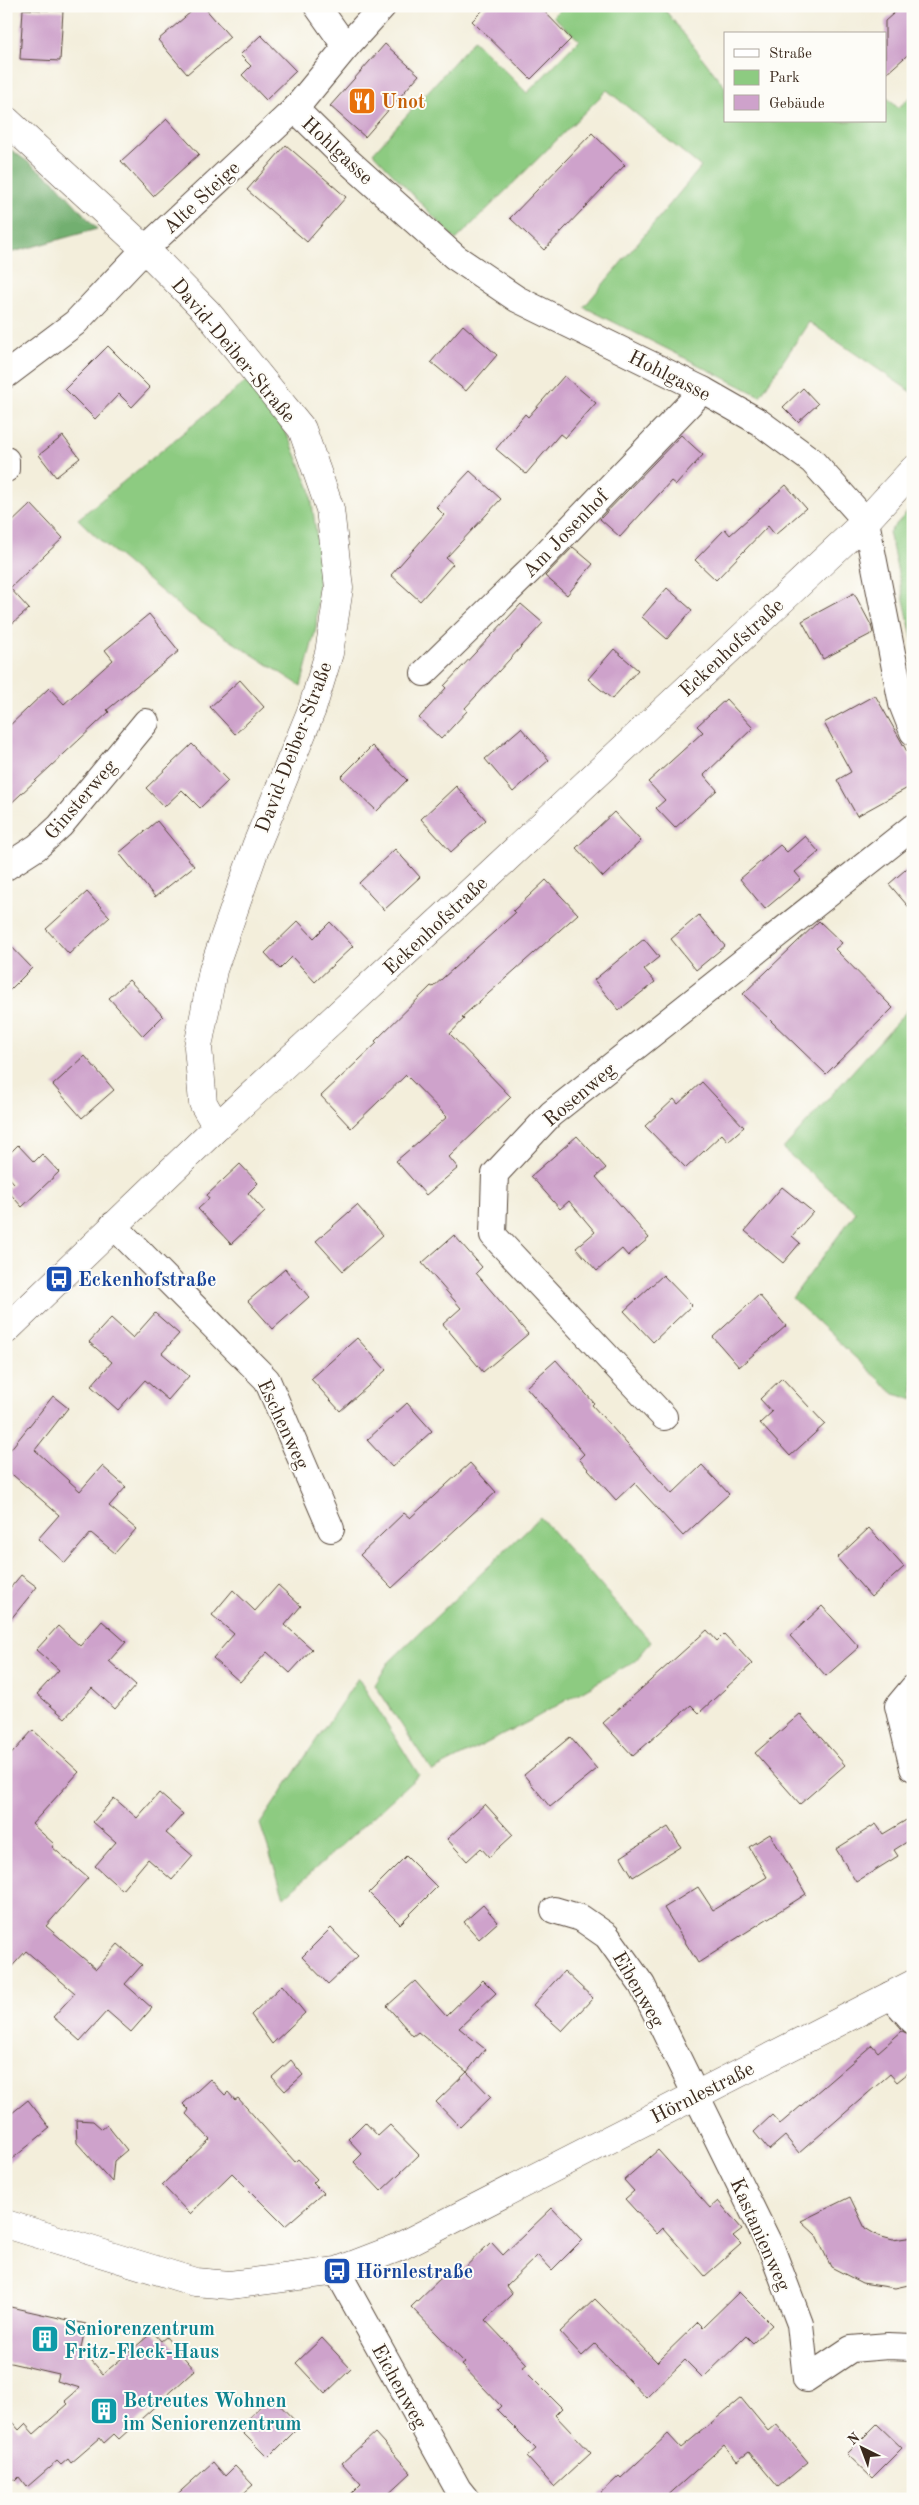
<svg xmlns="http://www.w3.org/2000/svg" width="919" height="2505" viewBox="0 0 919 2505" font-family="'Old Standard TT',serif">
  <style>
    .green { fill: #8dcb81; stroke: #647a50 }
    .forest { fill: #72af6f; stroke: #566c46 }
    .building { fill: #cea2cb }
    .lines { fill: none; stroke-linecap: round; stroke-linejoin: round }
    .street-casing { stroke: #57473a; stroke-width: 28 }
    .secondary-casing { stroke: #57473a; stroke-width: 29 }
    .street { stroke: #fff; stroke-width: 26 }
    .secondary { stroke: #fff; stroke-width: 28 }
    .labels { text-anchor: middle; stroke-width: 4; stroke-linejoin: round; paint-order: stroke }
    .food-label { font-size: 20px; font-weight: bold; fill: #c56008; stroke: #fdfcf7; text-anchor: start }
    .street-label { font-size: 20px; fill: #3b2a1e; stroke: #fdfcf7 }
    .transit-label { font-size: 20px; font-weight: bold; fill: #164399; stroke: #fdfcf7; text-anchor: start }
    .culture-label { font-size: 20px; font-weight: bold; fill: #0d838f; stroke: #fdfcf7; text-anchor: start }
  </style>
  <rect width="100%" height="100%" fill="#fdfcf7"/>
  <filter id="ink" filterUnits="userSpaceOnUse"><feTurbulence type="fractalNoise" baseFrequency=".02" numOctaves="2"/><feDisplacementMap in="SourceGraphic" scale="10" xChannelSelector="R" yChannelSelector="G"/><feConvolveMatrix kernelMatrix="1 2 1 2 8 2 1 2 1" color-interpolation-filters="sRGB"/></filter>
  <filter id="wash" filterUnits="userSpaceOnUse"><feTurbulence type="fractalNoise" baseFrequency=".0096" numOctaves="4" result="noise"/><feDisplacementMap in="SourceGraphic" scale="20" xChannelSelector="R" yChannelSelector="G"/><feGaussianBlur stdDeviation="1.12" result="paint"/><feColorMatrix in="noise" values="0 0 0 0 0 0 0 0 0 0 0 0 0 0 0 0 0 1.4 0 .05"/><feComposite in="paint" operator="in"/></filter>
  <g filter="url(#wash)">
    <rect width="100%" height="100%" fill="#f3eedb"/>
    <g class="green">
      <polygon points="563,6 662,6 725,87 725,121 885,121 885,96 898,108 913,95 913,393 809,322 760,396 584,307 701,167 607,90 456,240 373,153 474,40 527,93 579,40 553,16"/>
      <polygon points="250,378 290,440 310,489 320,561 316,628 301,686 185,611 101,541 78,519"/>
      <polygon points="913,506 913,641 889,532"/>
      <polygon points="913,1004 913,1119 906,1126 913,1131 913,1399 894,1394 792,1298 856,1212 783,1149"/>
      <polygon points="540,1517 651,1642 635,1661 528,1722 432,1771 375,1685 388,1663"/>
      <polygon points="358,1678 419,1775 284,1897 260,1824"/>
    </g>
    <polygon class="forest" points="6,146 54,181 97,229 6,254"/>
    <g id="blocks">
      <g class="building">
        <polygon points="198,6 203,6 230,37 187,74 158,40"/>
        <polygon points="487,6 539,6 571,39 531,79 472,21"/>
        <polygon points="902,6 913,17 913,50 885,75 885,21"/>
        <polygon points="23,9 63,11 60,61 20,59"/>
        <polygon points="261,35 296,71 266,100 242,75 251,66 240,55"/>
        <polygon points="385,44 419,75 365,137 330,106"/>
        <polygon points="167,119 199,154 153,196 121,161"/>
        <polygon points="592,133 625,165 544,250 510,218"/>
        <polygon points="286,145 346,197 307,242 247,190"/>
        <polygon points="463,325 497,355 466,391 431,362"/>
        <polygon points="108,346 150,388 132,407 119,394 95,419 65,389"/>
        <polygon points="564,376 596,403 565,438 560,434 526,474 496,449 525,414 528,417"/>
        <polygon points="803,388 818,404 798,422 783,407"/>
        <polygon points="681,435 703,455 676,485 671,481 620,537 600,519"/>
        <polygon points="63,436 80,458 56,477 39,455"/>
        <polygon points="470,471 501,499 446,558 453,564 420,601 391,575 444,515 436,507"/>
        <polygon points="786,485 806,508 775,535 768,526 716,580 695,560 725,529 730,535"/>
        <polygon points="31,504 63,538 10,588 29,609 6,629 6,528"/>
        <polygon points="573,547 593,564 567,595 545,576"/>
        <polygon points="667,588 692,610 667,639 642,617"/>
        <polygon points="854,593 871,625 873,633 823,659 802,621"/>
        <polygon points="521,604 543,623 465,708 467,711 441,739 419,718 446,688 444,686"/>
        <polygon points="149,614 179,651 107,710 109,712 6,808 6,729 49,688 64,704 113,660 105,650"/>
        <polygon points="614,649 638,670 612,699 588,679"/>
        <polygon points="240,680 264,707 235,734 210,707"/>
        <polygon points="875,695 913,762 913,785 857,816 837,780 851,772 824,723"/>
        <polygon points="726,699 753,728 704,775 717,790 675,828 656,808 665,800 648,782 703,732 697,726"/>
        <polygon points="521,728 549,760 513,792 485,759"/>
        <polygon points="192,744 228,781 200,808 182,790 164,807 146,788"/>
        <polygon points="372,746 407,780 377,811 341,777"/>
        <polygon points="456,786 486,820 451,852 421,819"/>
        <polygon points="614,812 641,841 603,877 576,848"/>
        <polygon points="157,821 194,866 155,897 119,853"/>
        <polygon points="805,836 819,852 795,872 801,879 765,909 740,879 780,845 787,852"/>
        <polygon points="395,849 420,877 384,910 359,883"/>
        <polygon points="913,863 913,912 889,884"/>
        <polygon points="546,880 578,914 462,1017 464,1019 450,1034 511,1097 449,1157 458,1168 426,1195 396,1161 447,1117 406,1075 351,1128 321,1096 377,1043 375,1041 431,986 433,987 515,913 513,911"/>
        <polygon points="87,892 110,917 69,954 46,929"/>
        <polygon points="699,915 725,946 696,970 671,939"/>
        <polygon points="298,921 314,938 330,922 353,946 315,982 292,957 280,969 265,953"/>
        <polygon points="819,921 842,943 835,949 893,1008 826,1074 743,994"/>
        <polygon points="644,939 659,957 644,969 655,982 619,1010 594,980"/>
        <polygon points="6,941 32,968 6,994"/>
        <polygon points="129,980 163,1016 143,1036 109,998"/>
        <polygon points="85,1056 114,1090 82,1118 53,1085"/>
        <polygon points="702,1082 744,1127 728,1141 722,1134 686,1168 645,1126 674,1099 678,1104"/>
        <polygon points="577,1136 606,1168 596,1177 649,1238 628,1256 622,1249 597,1271 576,1248 595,1232 569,1201 560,1209 531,1176"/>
        <polygon points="18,1145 34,1162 42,1154 59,1172 22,1207 7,1190 14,1183 6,1174 6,1157"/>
        <polygon points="240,1164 258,1183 248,1193 265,1212 231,1244 198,1209 209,1199 207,1195"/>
        <polygon points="782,1187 813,1212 792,1236 800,1243 783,1263 745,1231"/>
        <polygon points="357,1205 383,1235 343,1271 316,1241"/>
        <polygon points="454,1235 482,1267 476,1273 528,1334 483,1372 443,1324 461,1308 422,1263"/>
        <polygon points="285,1269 309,1297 273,1329 248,1301"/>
        <polygon points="663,1275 692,1305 653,1342 624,1311"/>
        <polygon points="759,1295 786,1326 739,1367 713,1337"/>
        <polygon points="155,1313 179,1334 162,1353 189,1376 168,1400 145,1380 118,1410 91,1386 112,1362 89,1342 111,1318 133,1338"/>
        <polygon points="357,1338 386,1370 340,1411 311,1379"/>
        <polygon points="556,1360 594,1403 592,1405 672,1494 702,1465 729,1494 683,1536 634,1483 616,1500 579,1459 584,1454 526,1387"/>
        <polygon points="782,1378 825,1424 790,1456 760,1423 772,1412 760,1399"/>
        <polygon points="53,1396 68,1408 35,1450 80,1491 102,1466 126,1487 109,1506 136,1529 115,1553 91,1533 65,1563 38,1539 59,1515 6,1469 6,1455"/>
        <polygon points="407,1403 432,1431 392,1467 367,1440"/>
        <polygon points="470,1463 496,1492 392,1588 360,1555 404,1513 410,1518"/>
        <polygon points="869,1528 904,1567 871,1597 837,1558"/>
        <polygon points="21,1575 37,1587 6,1625 6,1593"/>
        <polygon points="278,1585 301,1606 285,1625 312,1649 290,1673 267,1652 240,1682 213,1658 234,1634 212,1615 233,1590 255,1611"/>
        <polygon points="822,1606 859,1647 826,1676 790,1636"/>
        <polygon points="102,1621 126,1642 109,1661 136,1685 115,1709 92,1688 65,1718 37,1694 59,1670 36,1650 58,1626 80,1646"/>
        <polygon points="707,1630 717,1641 724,1634 752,1664 699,1713 691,1705 633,1756 603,1723"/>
        <polygon points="800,1714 845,1765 800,1804 755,1753"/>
        <polygon points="33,1730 79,1772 32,1824 54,1844 52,1847 88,1878 46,1926 96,1969 118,1944 142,1965 125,1984 152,2008 131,2032 107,2011 80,2041 53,2017 75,1993 26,1951 6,1973 6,1760"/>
        <polygon points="570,1737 597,1769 550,1807 524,1775"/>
        <polygon points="159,1793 183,1814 166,1833 193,1856 172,1880 148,1859 122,1890 95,1866 116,1842 93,1822 114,1798 137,1818"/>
        <polygon points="485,1804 513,1835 489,1857 481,1848 467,1861 447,1839"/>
        <polygon points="913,1816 913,1838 894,1850 898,1856 856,1882 836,1849 876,1824 883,1834"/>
        <polygon points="668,1827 681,1847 633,1877 621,1857"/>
        <polygon points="770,1834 806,1894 698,1963 664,1908 698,1887 713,1910 767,1877 749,1847"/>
        <polygon points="406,1856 437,1887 400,1924 369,1893"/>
        <polygon points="483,1905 498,1922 479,1939 464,1922"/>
        <polygon points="331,1928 358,1956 328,1984 302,1957"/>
        <polygon points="564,1971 593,1998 562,2031 533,2005"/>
        <polygon points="483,1980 496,1993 459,2028 485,2049 467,2072 418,2032 413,2036 387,2006 415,1981 446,2016"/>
        <polygon points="282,1985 305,2013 272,2044 251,2015"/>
        <polygon points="902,2031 913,2036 913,2069 897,2082 890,2074 799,2153 785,2136 769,2150 754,2132 772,2115 780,2124 872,2045 878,2052"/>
        <polygon points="291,2060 303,2075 285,2091 272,2077"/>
        <polygon points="467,2072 491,2097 460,2127 436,2102"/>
        <polygon points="210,2079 225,2095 228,2092 235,2100 238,2098 295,2162 298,2159 317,2179 313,2183 323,2193 285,2226 232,2173 190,2214 162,2185 210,2139 186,2114 189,2110 183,2104"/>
        <polygon points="28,2100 50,2128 6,2164 6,2118"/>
        <polygon points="76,2120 93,2121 102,2129 107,2125 127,2150 114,2161 112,2182 77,2143"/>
        <polygon points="365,2122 378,2136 390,2125 419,2155 381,2191 354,2162 362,2154 348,2139"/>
        <polygon points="658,2150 710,2208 718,2201 742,2229 733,2236 741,2244 705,2276 663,2228 657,2234 625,2199 634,2191 624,2180"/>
        <polygon points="850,2197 865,2228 878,2236 893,2240 913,2237 913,2284 895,2288 862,2283 831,2267 816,2235 801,2221"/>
        <polygon points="552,2208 582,2240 552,2270 538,2255 506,2286 512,2294 485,2320 527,2364 522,2368 562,2408 555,2415 591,2453 554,2487 527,2457 536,2449 497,2410 501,2406 462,2365 465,2363 411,2307 449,2270 456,2276 491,2242 503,2255"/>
        <polygon points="739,2292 772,2325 753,2343 746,2336 703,2378 685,2360 646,2398 595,2344 582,2356 560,2332 595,2299 657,2362 698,2322 703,2327"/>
        <polygon points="6,2306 86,2324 81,2348 103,2374 153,2332 161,2341 166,2337 195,2370 119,2439 114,2434 104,2443 100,2438 71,2463 68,2459 61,2465 57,2461 27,2487 19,2477 15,2481 6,2471 6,2415 19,2430 25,2424 34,2434 68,2404 65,2401 80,2388 57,2381 59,2374 6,2362"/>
        <polygon points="322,2338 351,2369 325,2394 296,2363"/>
        <polygon points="271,2396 300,2426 268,2458 238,2428"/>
        <polygon points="741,2398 768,2431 776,2424 808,2462 778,2487 749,2452 737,2461 724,2445 664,2499 595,2499 619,2476 621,2478 668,2434 681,2448"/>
        <polygon points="877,2424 902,2448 872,2478 847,2454"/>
        <polygon points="375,2433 411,2473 383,2499 346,2499 361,2484 342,2463"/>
        <polygon points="213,2462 225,2476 235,2466 253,2485 237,2499 172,2499"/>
      </g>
    </g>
  </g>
  <g filter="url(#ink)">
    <use href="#blocks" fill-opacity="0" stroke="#57473a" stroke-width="1"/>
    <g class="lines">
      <g class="street-casing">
        <g id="street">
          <polyline points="317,6 346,47"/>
          <polyline points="295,109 348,161 455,257 517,299 703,390 759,422 812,461 866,521 902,704 913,732"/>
          <polyline points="6,375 75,323 145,249 295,109 346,47 383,6"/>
          <polyline points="6,460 6,469"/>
          <polyline points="424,673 534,566 703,390"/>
          <polyline points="6,867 37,847 60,826 146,722"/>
          <polyline points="113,1225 267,1380 331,1529"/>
          <polyline points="664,1417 493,1235 495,1174 551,1114 913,827"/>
          <polyline points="913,1688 898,1706 913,1768"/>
          <polyline points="554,1910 581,1918 607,1936 642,1985 772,2250 800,2324 806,2379 851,2349 888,2346 913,2347"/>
          <polyline points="890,1995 913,2021"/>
          <polyline points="337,2271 458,2489 466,2499"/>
        </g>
      </g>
      <g class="secondary-casing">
        <g id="secondary">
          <polyline points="6,120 145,249 207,312 302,429 330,509 339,588 329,653 312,709 256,846 213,970 198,1047 203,1103 217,1127"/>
          <polyline points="6,1330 217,1127 445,916 866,521 913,470"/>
          <polyline points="6,2224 195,2282 230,2285 337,2271 397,2248 913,1984"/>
        </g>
      </g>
      <use href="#street" class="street"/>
      <use href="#secondary" class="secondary"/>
    </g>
  </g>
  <defs>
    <g id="restaurant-square" transform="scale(1.4375)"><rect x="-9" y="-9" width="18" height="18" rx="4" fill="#e8710a" stroke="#fdfcf7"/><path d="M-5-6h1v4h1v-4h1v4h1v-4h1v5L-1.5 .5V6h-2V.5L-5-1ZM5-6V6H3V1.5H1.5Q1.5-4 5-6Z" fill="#fff"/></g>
    <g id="bus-square" transform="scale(1.4375)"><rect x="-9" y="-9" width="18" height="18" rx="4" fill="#1a4fb4" stroke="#fdfcf7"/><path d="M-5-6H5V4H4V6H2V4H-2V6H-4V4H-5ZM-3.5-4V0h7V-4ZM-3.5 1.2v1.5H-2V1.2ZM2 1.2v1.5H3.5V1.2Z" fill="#fff"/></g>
    <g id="building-square" transform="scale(1.4375)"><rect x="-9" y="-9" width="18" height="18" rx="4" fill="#0f9aa8" stroke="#fdfcf7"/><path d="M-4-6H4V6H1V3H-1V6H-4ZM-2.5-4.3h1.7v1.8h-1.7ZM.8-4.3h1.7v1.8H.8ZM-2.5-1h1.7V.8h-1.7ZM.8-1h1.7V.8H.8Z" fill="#fff"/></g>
  </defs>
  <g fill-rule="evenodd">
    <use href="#restaurant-square" x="362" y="101"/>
    <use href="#bus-square" x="59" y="1279"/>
    <use href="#bus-square" x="337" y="2271"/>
    <use href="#building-square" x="45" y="2339"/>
    <use href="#building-square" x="104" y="2411"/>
  </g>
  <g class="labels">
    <g class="food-label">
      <text x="381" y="108">Unot</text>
    </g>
    <g class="street-label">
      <text transform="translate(338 150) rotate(43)" y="7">Hohlgasse</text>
      <text transform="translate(201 197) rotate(-43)" y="7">Alte Steige</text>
      <text transform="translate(234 350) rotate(50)" y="7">David-Deiber-Straße</text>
      <text transform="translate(670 375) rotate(27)" y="7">Hohlgasse</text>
      <text transform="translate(565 533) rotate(-46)" y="7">Am Josenhof</text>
      <text transform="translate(731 647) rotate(-43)" y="7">Eckenhofstraße</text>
      <text transform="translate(293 747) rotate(-69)" y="7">David-Deiber-Straße</text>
      <text transform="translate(80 799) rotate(-49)" y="7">Ginsterweg</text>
      <text transform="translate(435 925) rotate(-43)" y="7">Eckenhofstraße</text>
      <text transform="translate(579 1094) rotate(-40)" y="7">Rosenweg</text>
      <text transform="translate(284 1424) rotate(65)" y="7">Eschenweg</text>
      <text transform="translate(639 1989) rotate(60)" y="7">Eibenweg</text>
      <text transform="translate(702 2092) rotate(-27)" y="7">Hörnlestraße</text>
      <text transform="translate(761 2234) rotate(66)" y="7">Kastanienweg</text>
      <text transform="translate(400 2386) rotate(61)" y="7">Eichenweg</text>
    </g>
    <g class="transit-label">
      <text x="78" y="1286">Eckenhofstraße</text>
      <text x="356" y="2278">Hörnlestraße</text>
    </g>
    <g class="culture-label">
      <text x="64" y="2335">Seniorenzentrum<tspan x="64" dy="23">Fritz-Fleck-Haus</tspan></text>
      <text x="123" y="2407">Betreutes Wohnen<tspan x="123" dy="23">im Seniorenzentrum</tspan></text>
    </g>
  </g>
  <rect width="919" height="2505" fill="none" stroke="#fdfcf7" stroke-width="25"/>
  <rect x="724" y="32" width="162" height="90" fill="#fdfcf7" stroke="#afa8a0"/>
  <rect x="734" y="49" width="25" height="8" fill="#ffffff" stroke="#afa8a0"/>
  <text x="769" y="58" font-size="15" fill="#3b2a1e">Straße</text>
  <rect x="734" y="70" width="25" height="15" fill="#8dcb81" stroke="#afa8a0"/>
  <text x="769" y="82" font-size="15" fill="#3b2a1e">Park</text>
  <rect x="734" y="95" width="25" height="15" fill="#cea2cb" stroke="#afa8a0"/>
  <text x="769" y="108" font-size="15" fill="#3b2a1e">Gebäude</text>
  <g transform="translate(862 2448) rotate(318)" stroke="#fdfcf7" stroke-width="4" paint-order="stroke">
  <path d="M0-4L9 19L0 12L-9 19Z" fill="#3b2a1e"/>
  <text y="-8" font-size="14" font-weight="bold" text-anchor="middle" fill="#3b2a1e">N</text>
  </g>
</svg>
